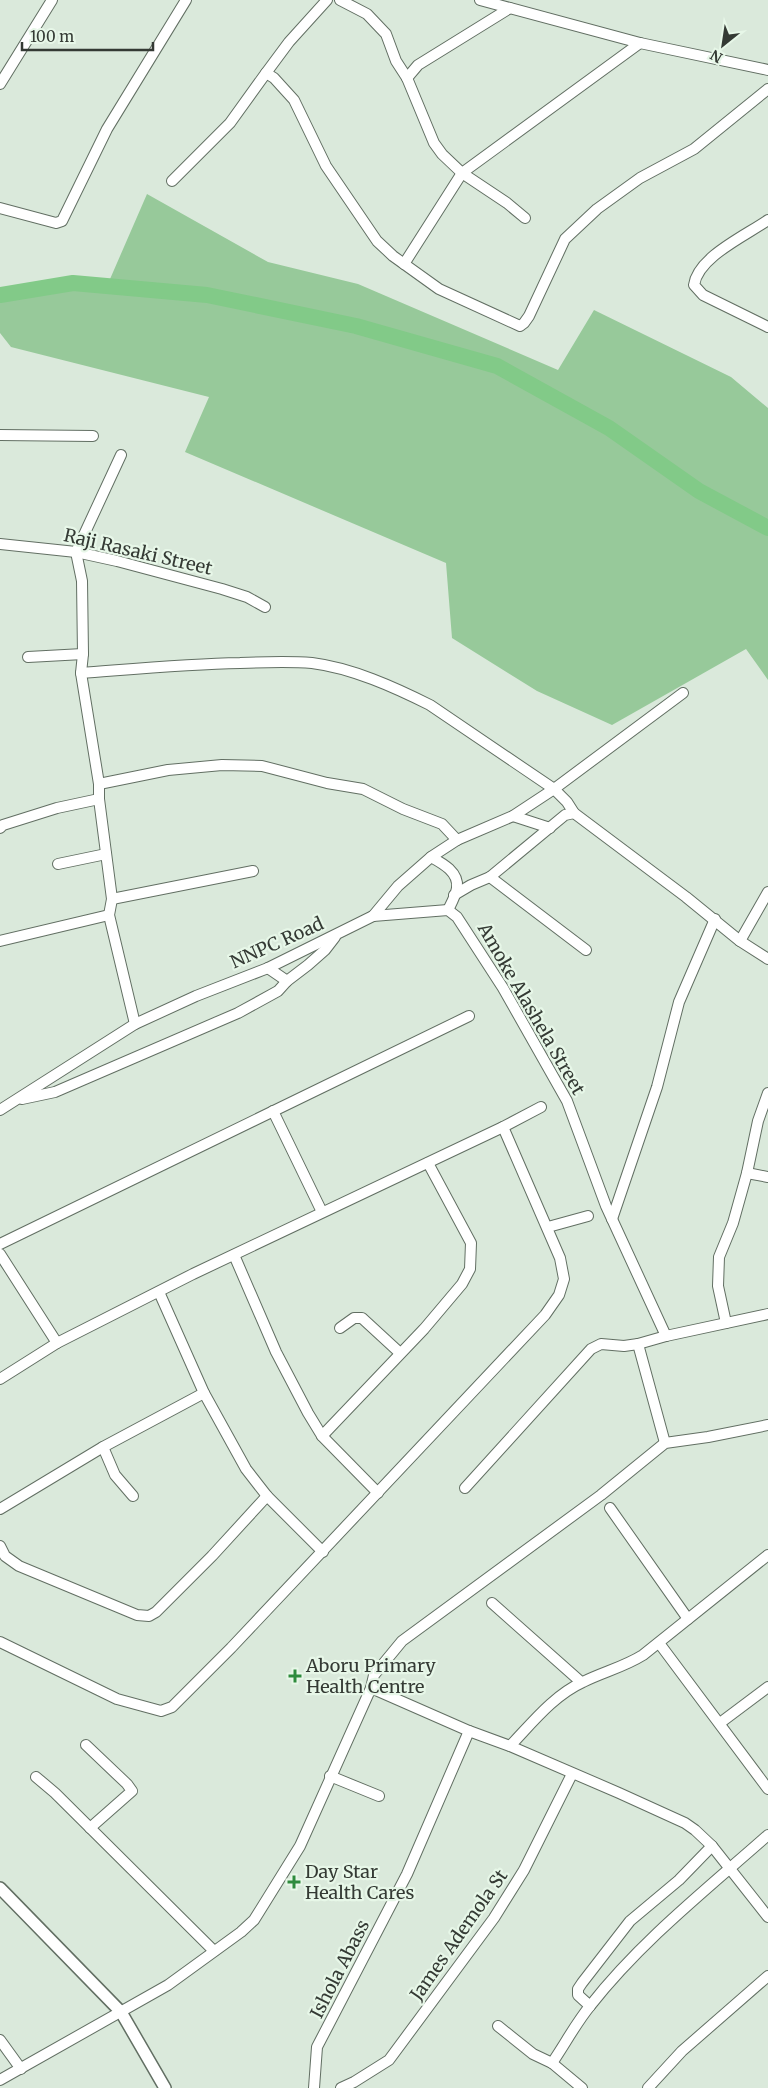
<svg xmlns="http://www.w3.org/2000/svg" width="768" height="2088" viewBox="0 0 768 2088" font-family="Merriweather,serif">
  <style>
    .green { fill: #97c99a }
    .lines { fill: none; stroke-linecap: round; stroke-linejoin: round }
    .river { stroke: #82ca88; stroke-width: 16 }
    .minor-casing { stroke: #626f63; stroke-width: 12 }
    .tertiary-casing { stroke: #626f63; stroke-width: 14 }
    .minor { stroke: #fff; stroke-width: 10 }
    .tertiary { stroke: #fff; stroke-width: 11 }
    .poi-dot { fill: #2e8b3d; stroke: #e7f7e8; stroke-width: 2 }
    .labels { text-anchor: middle; stroke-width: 4.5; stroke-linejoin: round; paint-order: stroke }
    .street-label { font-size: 18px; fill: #343a34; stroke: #e7f7e8 }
    .poi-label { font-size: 18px; fill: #343a34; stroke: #e7f7e8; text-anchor: start }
  </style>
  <rect width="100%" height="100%" fill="#dae9db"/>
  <polygon class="green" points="147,194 268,262 358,284 558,370 594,310 731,377 768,408 768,680 746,649 612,725 537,691 452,638 446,563 185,452 209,397 11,347 0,333 0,291 107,286"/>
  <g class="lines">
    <polyline class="river" points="0,295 73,283 207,295 356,326 497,366 609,428 699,491 768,528"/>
    <g class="minor-casing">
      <g id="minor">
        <polyline points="327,0 289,42 266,73 274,78 294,100 326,166 377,241 393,256 439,289 520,326 524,323 529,316 565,239 597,209 640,178 694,149 768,89"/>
        <polyline points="340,0 367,14 386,34 396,61 407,78 434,143 442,154 462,173 507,203 525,218"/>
        <polyline points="480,0 640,43 768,70"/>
        <polyline points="407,78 418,65 510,8"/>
        <polyline points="0,84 52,0"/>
        <polyline points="172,181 230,123 266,73"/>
        <polyline points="0,208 56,223 62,221 107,129 186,0"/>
        <path d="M768,220C745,236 698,257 694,285L703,295L768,327"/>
        <polyline points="404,264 462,173 640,43"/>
        <polyline points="0,435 93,436"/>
        <polyline points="121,455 76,552 82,581 83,654 81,673 99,784 99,799 112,899 109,915 135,1024"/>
        <polyline points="0,544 76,552 117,561 222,589 247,597 265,607"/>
        <polyline points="28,657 83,654"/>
        <path d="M81,673C134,669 187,664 240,663C264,662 288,661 312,663C352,668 394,687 430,705L554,789L567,802L574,813L686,897L740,941L768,959"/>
        <polyline points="99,784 168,770 222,765 262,766 327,783 363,789 403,809 442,824 457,840"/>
        <polyline points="513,816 550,828"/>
        <polyline points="0,828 3,825 57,808 99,799"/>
        <path d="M431,857C442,863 459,872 457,888C456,895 451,904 448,910"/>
        <polyline points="58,864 106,854"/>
        <polyline points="490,877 586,950"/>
        <polyline points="454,895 471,885 490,877 565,815 574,813"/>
        <polyline points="112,899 253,871"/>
        <polyline points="373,916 448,910 457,917 503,988 567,1101 606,1206 666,1336"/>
        <polyline points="0,941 109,915"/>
        <polyline points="740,941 768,892"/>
        <polyline points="268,968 287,981"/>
        <polyline points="22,1099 55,1092 238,1013 278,991 287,981 308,965 325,950 335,937"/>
        <polyline points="0,1110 135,1024 196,996 268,968 373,916 398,886 431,857 457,840 513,816 554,789 683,693"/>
        <polyline points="273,1111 322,1212"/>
        <polyline points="747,1173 768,1177"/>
        <polyline points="612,1219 657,1087 679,1002 715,919"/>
        <polyline points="548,1227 588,1216"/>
        <polyline points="0,1244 469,1016"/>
        <polyline points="0,1254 57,1343"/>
        <polyline points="234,1255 276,1352 308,1413 322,1436 378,1493"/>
        <polyline points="159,1292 204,1393 246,1469 267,1496 323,1552"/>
        <polyline points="726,1323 718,1286 719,1257 733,1223 747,1173 758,1121 768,1093"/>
        <polyline points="340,1328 354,1318 362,1318 400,1353"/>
        <polyline points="638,1344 665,1443"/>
        <polyline points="0,1379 57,1343 193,1274 503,1127 541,1107"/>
        <polyline points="322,1436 424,1329 462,1284 470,1269 471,1243 428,1163"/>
        <polyline points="103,1447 115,1475 133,1496"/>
        <polyline points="465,1488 591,1349 601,1344 624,1346 638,1344 666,1336 768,1314"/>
        <polyline points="610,1508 688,1619"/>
        <polyline points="0,1509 103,1447 204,1393"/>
        <polyline points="0,1546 5,1556 19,1566 137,1615 149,1616 156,1612 212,1556 267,1496"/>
        <polyline points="492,1603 581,1682"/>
        <polyline points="0,1642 117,1699 161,1711 172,1707 231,1648 545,1315 559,1295 564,1279 560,1258 503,1127"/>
        <polyline points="659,1643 768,1789"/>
        <polyline points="371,1688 469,1731 510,1746 619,1793 685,1823 695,1830 712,1846 768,1917"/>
        <polyline points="720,1723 768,1687"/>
        <polyline points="86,1745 127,1784 132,1791 90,1828"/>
        <path d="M510,1746C532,1723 554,1695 583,1682C603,1672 624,1667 643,1655L768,1555"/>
        <polyline points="330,1776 379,1796"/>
        <polyline points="36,1777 55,1793 214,1951"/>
        <polyline points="590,2006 578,1995 578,1989 582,1983 630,1921 679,1880 712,1846"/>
        <polyline points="498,2026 533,2054 552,2063 582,2088"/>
        <polyline points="0,2040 21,2069"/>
        <path d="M552,2063C565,2044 576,2023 590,2006C641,1941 707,1889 768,1835"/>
        <polyline points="0,2080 168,1985 241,1932 254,1920 300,1846 371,1688 374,1675 402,1641 601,1495 665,1443 708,1437 768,1425"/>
        <polyline points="314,2088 317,2047 407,1874 469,1731"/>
        <polyline points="341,2088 354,2082 389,2060 494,1918 524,1870 572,1774"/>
        <polyline points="648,2088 682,2051 768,1976"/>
      </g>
    </g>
    <g class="tertiary-casing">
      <polyline id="tertiary" points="0,1888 121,2012 165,2088"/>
    </g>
    <use href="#minor" class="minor"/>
    <use href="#tertiary" class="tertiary"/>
  </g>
  <g class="poi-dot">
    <path d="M292.5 1668.5h5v5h5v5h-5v5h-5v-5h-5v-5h5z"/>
    <path d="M291.5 1874.5h5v5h5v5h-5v5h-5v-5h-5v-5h5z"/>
  </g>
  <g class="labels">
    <g class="street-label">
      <text transform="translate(138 552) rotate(13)" y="6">Raji Rasaki Street</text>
      <text transform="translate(277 943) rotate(-24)" y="6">NNPC Road</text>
      <text transform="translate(531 1009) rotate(60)" y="6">Amoke Alashela Street</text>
      <text transform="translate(459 1935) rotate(-55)" y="6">James Ademola St</text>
      <text transform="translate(340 1969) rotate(-63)" y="6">Ishola Abass</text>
    </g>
    <g class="poi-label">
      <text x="306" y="1672">Aboru Primary<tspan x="306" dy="21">Health Centre</tspan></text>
      <text x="305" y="1878">Day Star<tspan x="305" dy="21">Health Cares</tspan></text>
    </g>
  </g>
  <g transform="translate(723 45) rotate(210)" stroke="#e7f7e8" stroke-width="4" paint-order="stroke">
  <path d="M0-4L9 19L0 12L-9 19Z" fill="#343a34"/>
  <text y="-8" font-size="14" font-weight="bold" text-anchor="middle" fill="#343a34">N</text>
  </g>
  <path d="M22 42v8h131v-8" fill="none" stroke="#343a34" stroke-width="2.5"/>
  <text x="30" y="42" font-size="15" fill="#343a34" stroke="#e7f7e8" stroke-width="4" paint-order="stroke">100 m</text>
</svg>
